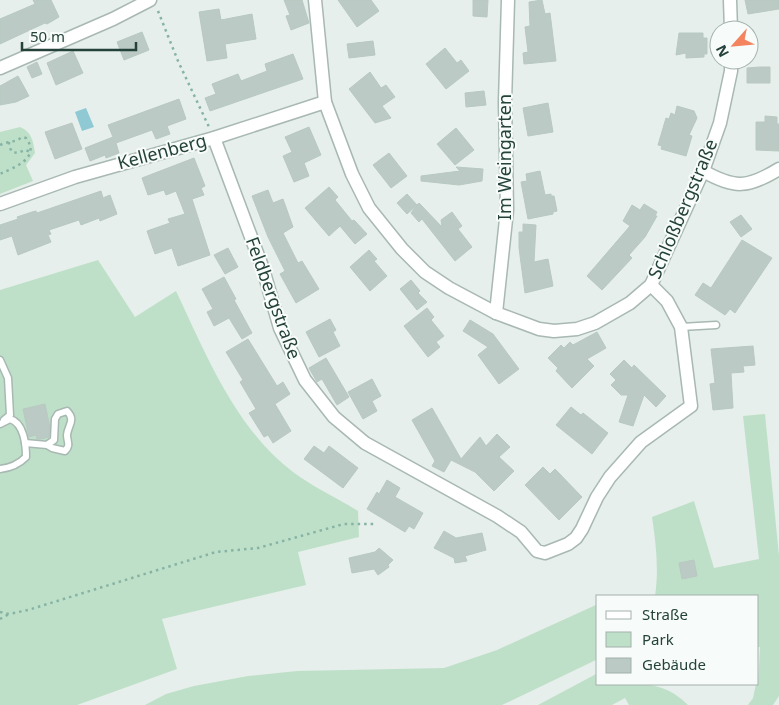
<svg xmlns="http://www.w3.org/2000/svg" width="779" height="705" viewBox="0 0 779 705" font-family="'Noto Sans',sans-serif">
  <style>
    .green { fill: #bfe0c8 }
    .water { fill: #8ec9d4 }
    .building { fill: #bbcac4; stroke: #b8c9c2 }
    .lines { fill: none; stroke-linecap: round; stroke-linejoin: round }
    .service-casing { stroke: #a8b8b2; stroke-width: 9 }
    .minor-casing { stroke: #a8b8b2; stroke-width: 15 }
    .path { stroke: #86b3a5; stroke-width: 2.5; stroke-dasharray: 2.5 4; stroke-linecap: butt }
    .service { stroke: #fff; stroke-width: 6 }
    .minor { stroke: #fff; stroke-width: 12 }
    .labels { text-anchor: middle; stroke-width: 4; stroke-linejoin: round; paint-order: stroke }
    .street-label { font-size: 18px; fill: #24423a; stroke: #f7fbf9 }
  </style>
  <rect width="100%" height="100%" fill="#e6efeb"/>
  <g class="green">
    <path d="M20,127C32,132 33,141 35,153L26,165L33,181L0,194V132Z"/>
    <path d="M98,260L135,317L176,291C206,354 235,428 293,472C313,487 337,498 358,511L359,537L298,552L306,585L162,619L177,669L77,705H0V290Z"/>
    <path d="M765,414L779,556V696L773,705H748L753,698L756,684H758L760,647H758V596H655C659,569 656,544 652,517L694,501L714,568L759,559L743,416Z"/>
    <polygon points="598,604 598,659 502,705 145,705 166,694 194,686 248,676 297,671 444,668 497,650"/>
    <path d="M598,673V684C632,684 662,678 688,705H629L625,698L612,705H538Z"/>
  </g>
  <polygon class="water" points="86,108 94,127 82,131 75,112"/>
  <g class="building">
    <polygon points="33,0 51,0 59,17 47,24 45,23 0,44 0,19 35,4"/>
    <polygon points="284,0 302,0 309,23 291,30 286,16 290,15"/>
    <polygon points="338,0 371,0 379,11 357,27"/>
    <polygon points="473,0 488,0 487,17 473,16"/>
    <polygon points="542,0 545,14 550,13 556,61 524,64 523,53 528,52 525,27 530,26 529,2"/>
    <polygon points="745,0 779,0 779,9 748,14"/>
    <polygon points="219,9 221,20 252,14 256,39 225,44 227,58 207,61 199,12"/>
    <polygon points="142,32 149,50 124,60 117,42"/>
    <polygon points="679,33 703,33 703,38 707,38 707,54 704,54 704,57 686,58 686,53 676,55"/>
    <polygon points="373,41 375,55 349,58 347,44"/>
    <polygon points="445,48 457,63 461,60 469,71 446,89 426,64"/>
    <polygon points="73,51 83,73 56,85 47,63"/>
    <polygon points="293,54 303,79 210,111 205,98 216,94 212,84 238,74 241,81 267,71 265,64"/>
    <polygon points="37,62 42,74 32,78 27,67"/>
    <polygon points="760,67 770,67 770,83 747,83 747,68"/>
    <polygon points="370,72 381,88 386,85 395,97 382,106 391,118 375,123 349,89"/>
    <polygon points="18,76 29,96 16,102 0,105 0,86"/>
    <polygon points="484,91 486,105 466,107 465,93"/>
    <polygon points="179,99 186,119 167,126 170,134 156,139 152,130 116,143 119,153 106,158 105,155 90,161 85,148 113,137 108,125"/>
    <polygon points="548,103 553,132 528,136 523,108"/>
    <polygon points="677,106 694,111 697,118 689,135 692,136 686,156 661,149 662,146 658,145 666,118 669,119 671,113 675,115"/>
    <polygon points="765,116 777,117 777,124 779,124 779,151 756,150 756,122 765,122"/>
    <polygon points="72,123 82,149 55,159 45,132"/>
    <polygon points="309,127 321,155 304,163 309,176 294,182 283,156 292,152 285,137"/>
    <polygon points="456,128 474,150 455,165 437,144"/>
    <polygon points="389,153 407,176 391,188 373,165"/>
    <polygon points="194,158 205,186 201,188 204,195 192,199 210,255 178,266 172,248 155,254 147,231 170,223 168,219 185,214 176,191 166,195 164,190 148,195 142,178"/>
    <polygon points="456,167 483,169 482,181 459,185 421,181 421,176 460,171"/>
    <polygon points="540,171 545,195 551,194 551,196 554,196 557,211 553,212 553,214 528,219 521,182 527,181 526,174"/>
    <polygon points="329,187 338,197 335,200 352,221 354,220 367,234 355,244 340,226 329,236 305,208"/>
    <polygon points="268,190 273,203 283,199 293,227 283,233 298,263 302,261 319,289 296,303 280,274 285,271 268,237 252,196"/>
    <polygon points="101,191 103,198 110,195 117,214 100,221 99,218 81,225 79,220 49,230 51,234 48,235 51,242 18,255 12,236 0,240 0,225 18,219 17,217 32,212 36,211 37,213"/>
    <polygon points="407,194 417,205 419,203 442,227 441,220 452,212 462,226 458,229 472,247 455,261 422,219 419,222 411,213 417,205 407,214 397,203"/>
    <polygon points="644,204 657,212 655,216 657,216 645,237 629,255 632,258 602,290 587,276 630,226 623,221 632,205 640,210"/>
    <polygon points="741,215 752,229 741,237 730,222"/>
    <polygon points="523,224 536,225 534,262 548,259 553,286 525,293 519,248 519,232 523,232"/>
    <polygon points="742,240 772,258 735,313 730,309 725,315 695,295 703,283 711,288"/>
    <polygon points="228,248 238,267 225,274 214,255"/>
    <polygon points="369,250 377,259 374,261 387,276 370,291 350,267"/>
    <polygon points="224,277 236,299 234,300 252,333 242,339 229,318 214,326 207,312 213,309 202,289"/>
    <polygon points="411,280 420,291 418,293 427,302 417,310 400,289"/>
    <polygon points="427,308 434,317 431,320 444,336 436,342 440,347 428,357 404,326"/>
    <polygon points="330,319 336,330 333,332 340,346 319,357 306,332"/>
    <polygon points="470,320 493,334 519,369 499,384 478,355 488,347 463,331"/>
    <polygon points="597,332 606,348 587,359 594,366 572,388 556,371 558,368 548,358 561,345 564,348 570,342 573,345"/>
    <polygon points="248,339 277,386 283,382 290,394 275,404 291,431 273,443 268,435 264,437 249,413 256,409 240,382 243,380 226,352"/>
    <polygon points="753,346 755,365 743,366 744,372 731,373 733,408 713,410 710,384 715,383 711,349"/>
    <polygon points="326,358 349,397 337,405 322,379 317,382 309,368"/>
    <polygon points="624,360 632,368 634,365 666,396 656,407 644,395 633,426 619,422 628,395 621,395 611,385 616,380 610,374"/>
    <polygon points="372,379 381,396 372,401 377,411 363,419 348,392"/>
    <polygon points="45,404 50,428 49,437 41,439 37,439 36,435 29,437 23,409"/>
    <polygon points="571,407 581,415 583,413 608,433 592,454 556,425"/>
    <polygon points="432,408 461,459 480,437 486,446 497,434 510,447 499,457 514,471 494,491 475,472 451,460 444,472 432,466 435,461 412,420"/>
    <polygon points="314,446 324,453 329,446 358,468 343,488 304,459"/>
    <polygon points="543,467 550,474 555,469 582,497 559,520 525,485"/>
    <polygon points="387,480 400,488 395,497 423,513 414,529 409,526 405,532 367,509 377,492 379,494"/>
    <polygon points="444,531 456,538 482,533 486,550 465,556 467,561 455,563 454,558 434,548"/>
    <polygon points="379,548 393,560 388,565 389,567 378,575 374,569 352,573 349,558 375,552"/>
    <polygon points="694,560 697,576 682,579 679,563"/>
  </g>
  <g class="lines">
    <g class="service-casing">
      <g id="service">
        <polyline points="681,327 716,325"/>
        <polyline points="0,360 8,378 10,415 4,420"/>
        <path d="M0,424L10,419C24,423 26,445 26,457C18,465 10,468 0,469"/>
        <path d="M25,443L47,445L54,440L55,419L58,414L67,411C76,420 68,425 67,435C67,442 71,445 65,451L52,448L47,445"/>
      </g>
    </g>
    <g class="minor-casing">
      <g id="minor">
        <polyline points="315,0 325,102 352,174 369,208 402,249 425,272 449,288 496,313 539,329 554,331 577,329 595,323 630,303 651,285 703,171 720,123 731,71 731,60"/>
        <polyline points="730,0 731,30"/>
        <polyline points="0,68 113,19 150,0"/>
        <polyline points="214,138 263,269 280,328 305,380 334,417 365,443 497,516 521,532 537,551 545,553 568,544 576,538 582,529 597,497 610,477 641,442 691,406 681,327 667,301 651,285"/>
        <path d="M703,171C735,189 748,188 779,169"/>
        <polyline points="0,204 75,177 214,138 325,102"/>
        <polyline points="496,313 507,210 505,102 508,0"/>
      </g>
    </g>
    <g class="path">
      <polyline points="158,11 178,61 209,127"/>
      <polyline points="9,142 9,146 12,152 18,153 25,150 31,152"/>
      <path d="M0,145C8,141 15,143 22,137L26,138C41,158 15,167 0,174"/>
      <polyline points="0,612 9,614 28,610 216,552 258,548 344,524 375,524"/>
      <polyline points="0,619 9,614"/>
    </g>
    <use href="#service" class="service"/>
    <use href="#minor" class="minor"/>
  </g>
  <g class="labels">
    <g class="street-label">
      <text transform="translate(162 152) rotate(-15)" y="6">Kellenberg</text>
      <text transform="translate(505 157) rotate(-90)" y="6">Im Weingarten</text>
      <text transform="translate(683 209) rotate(-67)" y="6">Schloßbergstraße</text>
      <text transform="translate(273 298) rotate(70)" y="6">Feldbergstraße</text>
    </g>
  </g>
  <rect x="596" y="595" width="162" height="90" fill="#f7fbf9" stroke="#a3b1ad"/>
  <rect x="606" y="611" width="25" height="8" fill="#ffffff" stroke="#a3b1ad"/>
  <text x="642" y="620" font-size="15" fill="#24423a">Straße</text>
  <rect x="606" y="632" width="25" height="15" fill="#bfe0c8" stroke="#a3b1ad"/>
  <text x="642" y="645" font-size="15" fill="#24423a">Park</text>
  <rect x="606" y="658" width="25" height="15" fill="#bbcac4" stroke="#a3b1ad"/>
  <text x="642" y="670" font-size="15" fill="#24423a">Gebäude</text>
  <g transform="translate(734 45) rotate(243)"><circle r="24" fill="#f7fbf9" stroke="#a3b1ad"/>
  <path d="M0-4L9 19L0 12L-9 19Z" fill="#f4845f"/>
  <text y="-8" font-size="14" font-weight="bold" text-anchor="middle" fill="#24423a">N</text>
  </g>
  <path d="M22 42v8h114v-8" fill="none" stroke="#24423a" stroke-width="2.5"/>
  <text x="30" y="42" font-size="15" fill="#24423a" stroke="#f7fbf9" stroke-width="4" paint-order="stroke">50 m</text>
</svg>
